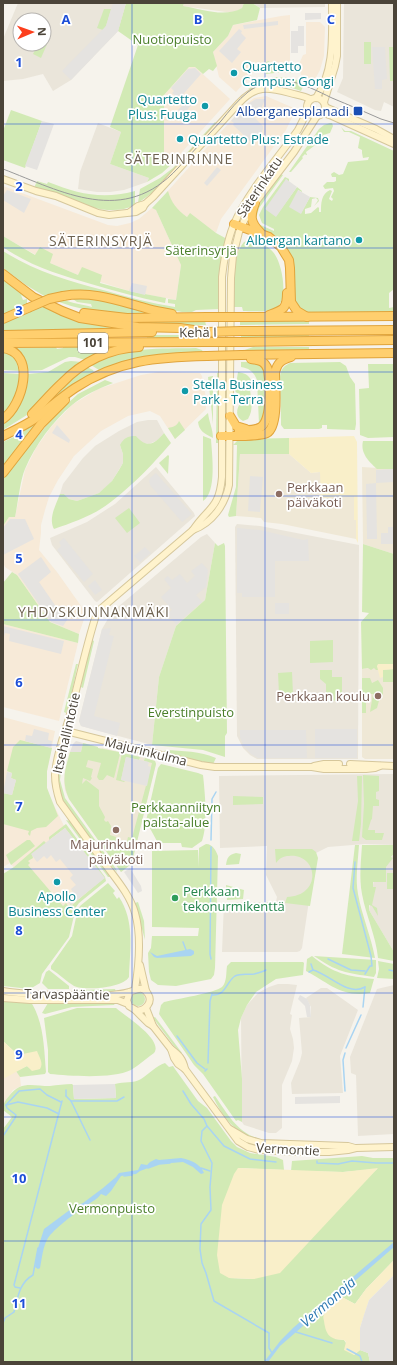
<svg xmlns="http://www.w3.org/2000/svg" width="397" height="1365" viewBox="0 0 397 1365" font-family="'Open Sans',sans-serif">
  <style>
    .residential { fill: #eae5da; fill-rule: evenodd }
    .commercial { fill: #f7ead8 }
    .industrial { fill: #e6e2dd }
    .education { fill: #efe8d6 }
    .green { fill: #d2eab5 }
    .sand { fill: #f9efc9 }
    .parking { fill: #e5e3e0 }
    .water { fill: #a9d4f2 }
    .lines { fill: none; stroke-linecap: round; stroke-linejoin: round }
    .stream { stroke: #a9d4f2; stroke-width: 1.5 }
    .secondary-casing { stroke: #d6c79b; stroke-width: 8 }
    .highway-casing { stroke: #e0a43c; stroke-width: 10 }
    .secondary { stroke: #fff3cd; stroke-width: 6 }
    .highway { stroke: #ffcf6e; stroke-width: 8 }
    .tram { stroke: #9a9a9a; stroke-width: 1 }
    .highway-bridge-casing { stroke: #e0a43c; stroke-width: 10; stroke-linecap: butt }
    .highway-bridge { stroke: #ffcf6e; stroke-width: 8 }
    .grid { fill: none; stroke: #1d4ed8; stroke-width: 1; stroke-opacity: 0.55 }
    .culture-dot { fill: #0f9aa8; stroke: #fff; stroke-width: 1.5 }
    .transit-dot { fill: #1a4fb4; stroke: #fff; stroke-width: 1.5 }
    .education-dot { fill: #8d6e63; stroke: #fff; stroke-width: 1.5 }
    .leisure-dot { fill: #2e9e5b; stroke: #fff; stroke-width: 1.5 }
    .labels { text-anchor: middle; stroke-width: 3.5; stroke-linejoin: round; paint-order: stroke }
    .shield { fill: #fff; stroke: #817c74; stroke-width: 1 }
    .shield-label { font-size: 12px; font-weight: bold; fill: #4b4439 }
    .park-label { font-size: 13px; fill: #4a7f2a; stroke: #fff }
    .culture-label { font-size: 13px; fill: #0d838f; stroke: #fff; text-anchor: start }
    .transit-label { font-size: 13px; fill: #164399; stroke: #fff; text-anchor: end }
    .street-label { font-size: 13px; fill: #4b4439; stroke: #fff }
    .education-label { font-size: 13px; fill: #785e54; stroke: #fff; text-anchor: start }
    .leisure-label { font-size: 13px; fill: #27864d; stroke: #fff; text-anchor: start }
    .neighbourhood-label { font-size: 14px; letter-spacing: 1px; fill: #6e6250; stroke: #fff }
    .water-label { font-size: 14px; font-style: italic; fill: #2e7ab2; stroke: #fff }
    .grid-label { font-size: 13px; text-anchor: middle; font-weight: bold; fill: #1d4ed8; stroke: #fff; stroke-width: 3.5; stroke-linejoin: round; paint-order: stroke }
  </style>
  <rect width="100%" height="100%" fill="#f6f3ec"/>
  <g class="residential">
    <path d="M18,3H126L118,31L71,80L53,91L43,74L23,79L3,81V39ZM20,20H44V44H20Z"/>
    <polygon points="252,3 325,3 325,7 260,8"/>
    <polygon points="344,3 394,3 394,107 384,102 381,111 375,110 337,92 343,78"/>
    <polygon points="98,123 121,132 110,164 149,178 147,182 124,190 110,192 97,192 78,189 80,172"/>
    <polygon points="148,420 157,420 164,433 158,440 149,444 142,443 120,445 123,454 123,463 112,481 106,487 99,493 77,501 69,499 64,494 60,494 63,484 83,458 95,446 119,431 137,422"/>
    <polygon points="156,467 194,513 195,516 97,602 95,601 52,545 50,538 87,522 115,504"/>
    <polygon points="237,524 260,526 359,545 358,759 257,759 250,755 243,748 237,736 235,527"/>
    <polygon points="207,534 215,543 205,600 176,626 159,677 152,745 81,726 79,721 102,629 112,612 201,537"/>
    <polygon points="394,774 394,845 365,844 328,847 316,853 302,948 300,951 297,952 222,952 224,902 276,902 277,897 266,875 267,846 220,848 219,776"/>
    <polygon points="394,854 394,952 369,910 374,879"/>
    <polygon points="278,984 288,984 297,985 290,1014 292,1015 290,1029 293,1039 294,1048 292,1061 282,1085 282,1128 276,1133 269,1133 244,1125 242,1122 241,1018 247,1005 258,993 269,987"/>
    <polygon points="394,985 394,1134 358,1136 356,1075 351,1073 350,1057 377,989"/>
    <polygon points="321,988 327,988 358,1010 340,1056 343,1093 292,1094 291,1083 300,1061 302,1053 299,1018 311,1017 311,1007 306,998"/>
  </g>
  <g class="commercial">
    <polygon points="290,15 290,63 287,70 268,61 255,71 236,92 219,77 213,52 228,36 233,25 281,16"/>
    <polygon points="306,22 320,22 325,27 324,56 320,70 314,81 301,75 300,69 297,69 303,55 306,54"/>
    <polygon points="189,67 195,67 230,99 172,163 164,155 164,95"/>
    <polygon points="266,96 296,109 286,130 221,219 216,233 190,214 187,217 178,211 166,193 245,105 254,98"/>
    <polygon points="3,186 108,225 117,226 130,223 139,219 152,208 156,210 181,265 176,300 129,291 78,275 50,263 8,239 3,236"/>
    <polygon points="158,372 200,373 202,376 206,398 206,409 175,439 160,416 150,411 128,416 101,431 74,456 58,480 49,497 45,510 41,525 41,533 39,550 57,572 86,613 79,634 50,622 17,575 5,567 3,562 3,526 9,517 15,517 25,470 36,448 51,427 72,405 98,389 141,375"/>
    <polygon points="3,624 78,643 59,721 3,707"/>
    <polygon points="3,717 55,731 47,771 47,788 49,795 65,828 105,878 59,917 10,863 3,867"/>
    <polygon points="3,1041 20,1077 21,1086 13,1090 3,1104"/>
  </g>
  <polygon class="industrial" points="76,741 83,743 81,752 70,752 73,744"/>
  <g class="education">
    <polygon points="184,3 244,3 242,8 236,12 226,12 183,6"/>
    <polygon points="265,453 289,454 311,473 320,472 354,496 354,519 356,519 356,539 282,524 264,522 261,518 236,516 240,454"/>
    <polygon points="362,467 394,469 394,554 363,544"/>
    <polygon points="394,664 394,759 365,759 362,757 362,669"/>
    <polygon points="83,743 98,747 98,748 101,749 102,748 145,758 155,761 156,764 132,862 130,865 121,872 69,799 65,790 64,781 65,772 70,752 81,752"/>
  </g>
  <g class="green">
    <path d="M126,3H184L183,6C201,9 225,18 242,8L244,3H252L260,8L257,20L233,25L228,36L213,52L217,66L213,71L209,69L203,74L195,67H189L164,95V155L172,164L162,173L147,182L149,178L110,164L121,132L110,127L138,45L118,31Z"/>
    <polygon points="104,9 111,9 106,26 103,30 97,28"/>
    <polygon points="44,40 48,42 41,58 33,54 38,44 44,44"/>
    <rect x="364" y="42" width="7" height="22"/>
    <polygon points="389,47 394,47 394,81 390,81"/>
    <polygon points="268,61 292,73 283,72 266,74 263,65"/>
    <path d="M275,77L292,78L305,83L301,91C283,84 268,83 250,90L248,89L263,80Z"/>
    <polygon points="11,110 42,121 25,168 3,160 3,131"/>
    <polygon points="215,122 216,123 152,193 138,203 140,189 160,178 173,168"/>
    <polygon points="330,123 332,123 333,126 330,133 323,135 323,137 322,138 319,136 314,146 306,152 307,155 306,155 305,154 302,157 303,158 291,172 289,172 319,129 324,125"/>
    <path d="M341,127L345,131H351L394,151V289L389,293V308L394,307V313H308C303,310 299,308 296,303C295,299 295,295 295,291C294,278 296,263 289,251C281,238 266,234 256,223L274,231V229L262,223L259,215L263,207L285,177L289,179V182L286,179L276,216L297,187L302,191V192L298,190L301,213L310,197L318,198L319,201L314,206L317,202L318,200L316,198L312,199L311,207L305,209V214L311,213L318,207L319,208V212H321C321,204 321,194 330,190L332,191L329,199L332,201L333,199L331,197L334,191L333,188L325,189L323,186L327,182H334L336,181V177H332L331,174L334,172L339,175L343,174L348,162L368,160L369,157L363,158L362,153V150L358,148L360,137L349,132H344Z"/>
    <path d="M280,174L283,175L259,208L256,219C253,206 273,185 280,174Z"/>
    <path d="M37,181L47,184L48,182C79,194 102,200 135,191V205C103,221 66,195 34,188Z"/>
    <path d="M168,191C171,202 177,210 187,217L190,213L216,233L227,239L220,309L196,310L192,312H182L154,307L116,297H46L26,285L3,268V251C34,271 68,281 103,290C127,297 151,303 175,307V304L168,303V299L176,300L181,265L156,210L152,208Z"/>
    <path d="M3,236L35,255L40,247L53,254L50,263L78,275L82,267L102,275L100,283L129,291L166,298L165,303C140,298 115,291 91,284C60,275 30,266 3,247Z"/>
    <path d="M251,240C259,243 267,245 273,252C282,262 289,298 277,307C269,313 252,311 243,311L242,307H234C234,288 231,257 244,242Z"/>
    <polygon points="3,277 35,301 32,302 21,295 23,300 27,299 27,305 3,315"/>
    <path d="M88,296L159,316C125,314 91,314 59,302L63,299C73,304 82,304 92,307L91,304L77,302L73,299Z"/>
    <polygon points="43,305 126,329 3,331 3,321"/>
    <polygon points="137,320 205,321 206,325 166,325 124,322"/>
    <polygon points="309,320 309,324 240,325 240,321"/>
    <polygon points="309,334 309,337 241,338 241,335"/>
    <rect x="147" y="335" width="58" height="3"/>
    <polygon points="63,346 116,346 116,347 85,360 75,357 69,357 42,370 27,371 26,367 14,348 56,347 57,349 63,348"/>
    <polygon points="253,347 309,347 309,351 242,351"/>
    <path d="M196,348L202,350L203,352C185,353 167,353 150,356C132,358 115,364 99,370L91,365C124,346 160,349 196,348Z"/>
    <polygon points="3,350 16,357 21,371 3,370"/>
    <path d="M71,361L82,362L30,413L3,430V422C22,406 24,398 28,374L48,372L65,362Z"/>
    <path d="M241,362H252L264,366L265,410L264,416L259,424L257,380C254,372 249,368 241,367Z"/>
    <path d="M340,362L346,366L350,377L355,384L356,424L355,430L327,429V425H322V428L319,429H284L281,425V420L280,376C281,369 284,366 290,363Z"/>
    <polygon points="368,364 394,364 394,437 368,438 360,435 359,389 369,388"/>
    <polygon points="87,367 93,370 94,372 76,383 54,398 66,383"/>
    <polygon points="220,372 219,443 216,443 217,373"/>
    <path d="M238,372C242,373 246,373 249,377C253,381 250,384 250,389C251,400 254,409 248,419L243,421C235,417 236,409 241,402L240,396L235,391Z"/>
    <polygon points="3,373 20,374 19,392 3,416"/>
    <polygon points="213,376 213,424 208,377"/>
    <path d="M105,380L113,383C98,389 84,395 72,405C53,421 35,445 25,469C20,481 18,503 15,517H9L3,526V479L10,469L57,413L78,394Z"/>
    <path d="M208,413C209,422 213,429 213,438C205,434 199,431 198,422Z"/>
    <path d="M179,421L185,430L175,439L168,428C173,427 177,426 179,421Z"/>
    <polygon points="33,424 35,428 3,468 3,442 20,434"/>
    <path d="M164,433L171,443C154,463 134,484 112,501C95,515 74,522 54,529C48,518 56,505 60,494H64L69,499L77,501L99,493L112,481L119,470L123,463V454L120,445C124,438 127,436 136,436C147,449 155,444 164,433Z"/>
    <path d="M203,436L211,439C212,455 217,492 203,501Z"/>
    <polygon points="289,438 289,454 240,454 236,516 229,517 228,515 236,487 237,445 233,445 238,440 243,439"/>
    <path d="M363,441H394V469H377C369,462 360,453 363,441Z"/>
    <polygon points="168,455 169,456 168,474 159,463"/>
    <polygon points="129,508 140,523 127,533 115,518"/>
    <polygon points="215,543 218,546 224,543 225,546 227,733 225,736 225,757 203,750 152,745 159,677 176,626 205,600"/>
    <polygon points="363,544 394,554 394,664 377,666 379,670 376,670 374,668 371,670 368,668 362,669 361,622 369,613 362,612"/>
    <polygon points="12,572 17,575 50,622 79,634 78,643 3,624 3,583"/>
    <polygon points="92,640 94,641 83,688 81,687 82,680"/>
    <polygon points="333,640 333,662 310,663 310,641"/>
    <path d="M76,664H78C74,680 72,697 66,713L64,712Z"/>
    <polygon points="394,669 394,682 383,682 383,670"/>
    <polygon points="320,670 332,670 332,677 342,677 342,701 326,700 326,684 320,679"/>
    <polygon points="292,672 293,694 279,694 278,673"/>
    <polygon points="362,678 370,678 372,683 378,680 383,688 383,695 380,697 377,708 370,712 373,694 366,694 366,713 362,713"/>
    <polygon points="20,740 52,748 47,771 47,788 58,816 46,827 37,828 31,831 30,836 28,834 29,831 3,824 3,793 12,795 16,780 11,778 12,773 7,771 13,747"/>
    <path d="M83,743L98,747V748L119,752L120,754L114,778L107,775L103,780H99L97,777L101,763L88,760L86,767L93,769L91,777L92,778L90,781L83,778L82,784L86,780L99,790V806L105,817L104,820L106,822L108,821L111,826L110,835L116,837L115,844L126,846L128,837L132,838L152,763L144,761L145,758L155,761L156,764L132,862L130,865L121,872L69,799C61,780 65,770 70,752H81Z"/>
    <polygon points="66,744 68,746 61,771 60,780 65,798 116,869 117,872 106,860 62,799 57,780 58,772"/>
    <path d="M165,750C183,751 200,751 216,758L213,764L164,753Z"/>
    <polygon points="122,753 140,757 139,760 126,757 121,780 125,781 124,782 116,780"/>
    <path d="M161,764L198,773L203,775C205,793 208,825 202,841L192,848L182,847L181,843H158L146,821L158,768Z"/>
    <polygon points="363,775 379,776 379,791 376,792 376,799 379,800 379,806 373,806 372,819 371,820 368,830 375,830 375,833 384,833 382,840 366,840 362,837 364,804"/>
    <polygon points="357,776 362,776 361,824 359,841 352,841 358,801"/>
    <polygon points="233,796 263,797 263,804 233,805"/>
    <polygon points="66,820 70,821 100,861 110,877 108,877"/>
    <polygon points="66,824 105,877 106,881 79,903 76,907 69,937 42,974 40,983 30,989 3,986 3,874 14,867 44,841 46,843 32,854 33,858 28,861 30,863 28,865 63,906 66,903 68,906 71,904 72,905 104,878 65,828 49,840 49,837"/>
    <polygon points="27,840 30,840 35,846 11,865 6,855"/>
    <path d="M206,844C213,844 216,851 218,856L215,968L214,975L211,979L176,986L158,985L151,980L149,972L148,953L151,948L152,936H198L199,928L152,927V851L198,850L199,867V848Z"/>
    <path d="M355,845H359C358,861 355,878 358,894C362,916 371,936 375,958L342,954Z"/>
    <path d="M362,845H394V857L393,855L391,857L393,858L386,867V882H373V887H376L372,905L377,908L378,916L372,906L369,905V910L394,952V961L378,958C376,936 366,916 362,894C359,878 361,861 362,845Z"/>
    <path d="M275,849H312L316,852L318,858L310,906L285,903L287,897C323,896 318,853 289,856C283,856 280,858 276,863Z"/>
    <path d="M236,853L241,854L239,864L226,865C227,857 229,855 236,853Z"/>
    <rect x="387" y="873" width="7" height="16"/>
    <path d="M108,883L115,891L113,893L117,899L119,897C135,921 130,950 129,977C123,988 84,991 74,986C66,981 59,974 51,969V966L72,936L77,913L80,906Z"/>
    <polygon points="226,885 244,890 243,899 227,900"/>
    <polygon points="138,902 144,921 145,940 135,903"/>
    <path d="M312,956C334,974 347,976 374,979L370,993C342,998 329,983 306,971L307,959Z"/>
    <path d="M314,956L376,960V973L374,977C346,973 337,972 314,956Z"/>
    <polygon points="378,961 394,964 394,979 377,978 379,969"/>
    <path d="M231,962H303L304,963L303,975L276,979L256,992L247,1005L241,1018L238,1030L242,1079V1122L238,1120L236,1121L203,1074L194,1065L159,1014L161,1005L164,1002C176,999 215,993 222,987C227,982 226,972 227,966Z"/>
    <polygon points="49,970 69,986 69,989 48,989 42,983 46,972"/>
    <polygon points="115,989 116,992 67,993 67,992 78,990"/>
    <circle cx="138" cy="999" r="7"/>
    <path d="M3,1001L31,1002C44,1023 44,1048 46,1072L45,1074L20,1077L16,1071L27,1066L32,1070L39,1069L18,1055L3,1041Z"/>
    <polygon points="116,1002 114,1005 72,1007 45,1014 42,1013 48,1003"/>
    <path d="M77,1008H116C125,1016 164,1040 154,1053C147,1058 139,1065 131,1070C113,1079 71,1076 50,1074L48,1072V1050L44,1018Z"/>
    <polygon points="155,1017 182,1053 180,1054 153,1018"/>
    <path d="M165,1063L169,1067L173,1066L175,1069L198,1101L207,1108L231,1141L237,1147L250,1153L276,1157L283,1160L284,1170L238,1168L229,1278L254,1279L377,1169L343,1172L291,1171L292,1161L362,1156L373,1158H394V1260L366,1289L355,1304L340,1296L325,1310L335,1339L344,1340L354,1355L360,1350L368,1353L370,1362H3V1129L12,1117L3,1110C3,1103 5,1101 9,1096C21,1080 33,1086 50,1086C57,1085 65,1084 72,1084L73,1085L74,1099L116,1098L115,1084C124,1081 133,1084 141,1079C149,1074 156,1066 165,1063Z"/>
    <path d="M215,1096C229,1116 238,1134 263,1140C257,1141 254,1139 248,1136C230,1127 222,1115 213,1097Z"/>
  </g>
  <g class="sand">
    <polygon points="354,436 357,442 358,543 356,539 356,520 354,520 354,496 321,498 320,472 311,473 289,454 289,438"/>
    <polygon points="378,664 394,664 394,669 383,670 383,677 380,678 377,666"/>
    <path d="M3,1041L18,1055L37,1051C39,1057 44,1063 40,1069L32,1071L27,1066L3,1079Z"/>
    <polygon points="238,1168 343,1172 378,1168 280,1273 254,1279 229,1278 220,1273 217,1255 222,1205 234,1174"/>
    <path d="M394,1260V1275L369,1300L360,1328V1350L354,1355L344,1350L346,1342L344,1340C330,1339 326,1336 324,1321C323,1318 323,1315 325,1312C328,1306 335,1301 340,1296L355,1304L366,1289Z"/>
  </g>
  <g class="parking">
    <polygon points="113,3 126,3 118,31 71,80 62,71 106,26"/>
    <polygon points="305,13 321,13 321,19 305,20"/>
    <polygon points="278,21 278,25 244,29 243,25"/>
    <polygon points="298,26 304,26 304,46 298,46 298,53 291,53 291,31 298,31"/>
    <polygon points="239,29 242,31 241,33 246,38 237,49 241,52 232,63 219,51"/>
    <polygon points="372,47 385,47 387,79 382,80 382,89 375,89"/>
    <polygon points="195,68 201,74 179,99 172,93 174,91 171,88 188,69"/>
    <polygon points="193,94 197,98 183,115 178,110"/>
    <polygon points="256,99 265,99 260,112 254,117 263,126 263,129 259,139 252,143 233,125 234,123 231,121 245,105 246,105"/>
    <polygon points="42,121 54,124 37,170 25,166"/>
    <polygon points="217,167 221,170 207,186 204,183"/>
    <polygon points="286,179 297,187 276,217 265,209"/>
    <polygon points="7,190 31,199 24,213 3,200 3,196"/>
    <polygon points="298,190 310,197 301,214 289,207"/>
    <polygon points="132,283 147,286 145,295 129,291"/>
    <polygon points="57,425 70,440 69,443 52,433"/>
    <polygon points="394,469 394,482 376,483 376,470"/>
    <polygon points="156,473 192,514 182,522 150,485 149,481 150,478"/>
    <polygon points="250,476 263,477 260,512 248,511"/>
    <polygon points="376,483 377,539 367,539 366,484"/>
    <polygon points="10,519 25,519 34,539 3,555 3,528"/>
    <polygon points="388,527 394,527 394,544 381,544 381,533 388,533"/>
    <polygon points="237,528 260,530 303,540 308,539 309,561 275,561 275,597 242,597 242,593 237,593"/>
    <polygon points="64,538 93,574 84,582 57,550 61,546 59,542"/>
    <polygon points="145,547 151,553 140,562 134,556"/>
    <polygon points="41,557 51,572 39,582 57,608 69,617 63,626 51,622 18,574"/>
    <polygon points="202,563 208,570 206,587 196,595 202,602 176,624 167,614 172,610 161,597 171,588 164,579 168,576 172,580 180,574 187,583 195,576 191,571"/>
    <polygon points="95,580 102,590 95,595 88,586"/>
    <rect x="275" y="603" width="14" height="11"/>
    <polygon points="3,626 64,641 61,654 9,641 10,634 5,633 3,640"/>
    <polygon points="111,628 109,635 114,636 94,716 120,723 117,736 81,726 79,721 102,629"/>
    <polygon points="34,729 49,733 48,740 52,741 51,748 25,741 26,735 32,736"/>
    <rect x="315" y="729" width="42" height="29"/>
    <polygon points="240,730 306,730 307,758 258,758 251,754 244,747 240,737"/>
    <polygon points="126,757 149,762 148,766 151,767 147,786 121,780"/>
    <polygon points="7,772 12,773 11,778 16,780 12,795 3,793"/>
    <polygon points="65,828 105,878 71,905 66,899 73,892 71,889 76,885 70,878 73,875 60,859 56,862 51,855 47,859 44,856 37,862 31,854"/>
    <polygon points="130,868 141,886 142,891 138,893 124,872"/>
    <polygon points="300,995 307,999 310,1005 311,1017 307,1017 305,1006 298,999"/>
    <polygon points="115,1084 116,1098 74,1099 73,1085"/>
    <polygon points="340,1096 340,1103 295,1104 295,1097"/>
    <polygon points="394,1275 394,1362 370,1362 368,1353 360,1350 360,1328 364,1315 369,1300"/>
  </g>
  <g class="water">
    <polygon points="190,949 194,951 194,954 191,956 157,958 154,957 150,952 157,956"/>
    <path d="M181,1158C190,1160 200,1163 204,1173L201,1174L193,1167L183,1162L159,1164L140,1171L136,1174L121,1176L111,1191L106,1196L101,1194C97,1200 89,1203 84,1207C74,1214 54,1229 48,1238C43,1246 42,1258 40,1268L38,1269L35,1267L38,1248L44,1229L75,1206L83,1203L103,1188L116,1177L119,1173L138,1170L141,1164L147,1165L150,1162L156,1159L159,1160Z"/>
    <polygon points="394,1242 394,1247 280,1346 268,1362 264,1362 281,1340 293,1328"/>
  </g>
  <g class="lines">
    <g class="stream">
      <polyline points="211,840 212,799 216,792"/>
      <polyline points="355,862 353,888 371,956 372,966 370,966 365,974"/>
      <polyline points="183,942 186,950"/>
      <polyline points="211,959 210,954 211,847"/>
      <polyline points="328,959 351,970 365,971"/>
      <polyline points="311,964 313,970"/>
      <polyline points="389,970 394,971"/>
      <path d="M309,972L313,970C329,974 348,997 365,987"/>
      <path d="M212,995C226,996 226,982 235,976C241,973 248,975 254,974C258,973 262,972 266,970"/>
      <polyline points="363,1007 365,987"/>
      <polyline points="177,1036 197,1063 205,1069"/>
      <polyline points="346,1048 361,1015"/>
      <polyline points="345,1053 343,1060 345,1091"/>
      <polyline points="208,1063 210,1001 212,994"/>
      <polyline points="205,1071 207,1069"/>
      <polyline points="66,1090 66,1096"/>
      <polyline points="183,1091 191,1104 204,1119 207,1126 224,1146 250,1159 276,1162"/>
      <polyline points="66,1096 71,1101 90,1140"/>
      <polyline points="71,1101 117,1101 124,1097"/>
      <polyline points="6,1105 18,1102 47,1108 59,1114"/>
      <polyline points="207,1126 202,1131 201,1141 212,1163 210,1187 211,1210 201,1224 200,1249 202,1263 206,1273 214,1301 269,1333 269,1348 272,1353"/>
      <polyline points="3,1136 15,1118 16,1115 7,1108 6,1105 19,1091 40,1089 47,1095 61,1102"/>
      <polyline points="317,1161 317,1163 338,1164 352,1161 376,1163 394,1163"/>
      <polyline points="148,1168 159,1164 170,1163"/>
      <polyline points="201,1168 210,1171"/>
      <polyline points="124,1176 132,1175"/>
      <polyline points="20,1288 15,1287 14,1285 62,1101"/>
      <path d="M3,1323L5,1318L14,1312C18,1297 19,1283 33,1275L38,1248"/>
      <polyline points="296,1332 332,1343"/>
      <polyline points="347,1349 360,1356 362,1362"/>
    </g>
    <g class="secondary-casing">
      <g id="secondary">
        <circle cx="316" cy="107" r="9"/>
        <path d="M316,98C335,70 332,35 332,3"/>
        <polyline points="324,102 335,66 337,56 337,3"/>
        <polyline points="325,107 376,129 394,139"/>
        <polyline points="323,113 332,116 394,144"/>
        <path d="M3,179L36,191L56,196L98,213L109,215L136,212L143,208L145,204L153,197L239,103C256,85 267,87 290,93C297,95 304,96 310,99"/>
        <polyline points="130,212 138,206 145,204"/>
        <path d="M193,530C212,523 225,505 229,485L231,278L233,256L239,232L244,221L255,203L294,152L317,116"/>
        <polyline points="66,731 201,765 215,767 312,767 324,769 366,769 375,768 380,766"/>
        <polyline points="350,764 394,766"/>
        <polyline points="314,766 324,764 339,764"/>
        <polyline points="140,965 146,991"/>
        <path d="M135,989C139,965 142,937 135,913C130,895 116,879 105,864C90,843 75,823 60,802C57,793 55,785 55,775C56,753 67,728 72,707C80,675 87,643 97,612L193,530C208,507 219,510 222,477V277C224,259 227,241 234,224C248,192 277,159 298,130L303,120L307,111"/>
        <path d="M3,991C27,995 50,995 74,995C86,995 99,996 111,995C117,994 123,994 129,992C136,990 143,985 148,994C153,1002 146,1010 137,1011L129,1006L127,1000L130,992"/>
        <polyline points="3,998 30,1000 118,1000 128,1004"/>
        <polyline points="146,1008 153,1026 171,1049 174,1058 178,1064 185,1069 238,1141 248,1147 259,1150 299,1152 329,1152 348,1150 356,1148 394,1147"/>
        <polyline points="135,1010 148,1023 153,1026"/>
        <path d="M171,1049C179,1055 183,1059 185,1069"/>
        <polyline points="230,1129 247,1139 261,1143 348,1146 355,1148"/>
      </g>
    </g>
    <g class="highway-casing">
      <g id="highway">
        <path d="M255,203C250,216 250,222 260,232"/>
        <polyline points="234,224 269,237 281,247 289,260 290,268 291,302 297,311 307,317"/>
        <polyline points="3,274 33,297 62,311 80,318 138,327 180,328 207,332"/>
        <path d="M63,296C93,291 116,300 145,308C154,311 163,312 172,314"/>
        <polyline points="84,313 127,318 207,317"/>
        <path d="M269,315C283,310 287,309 287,293"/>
        <polyline points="240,317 394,316"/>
        <polyline points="3,319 28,308"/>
        <polyline points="241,331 394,330"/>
        <polyline points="3,335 152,332"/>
        <polyline points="241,342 394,340"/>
        <polyline points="3,343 207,342"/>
        <path d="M3,348C37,353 23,405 3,419"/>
        <polyline points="241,355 394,353"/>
        <path d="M32,414C42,404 51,393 62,383C82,362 110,348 139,347"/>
        <polyline points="230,416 236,426 246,429"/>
        <path d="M239,431C245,430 255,431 261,427C272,419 270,383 268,370C265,361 260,360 251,359"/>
        <path d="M3,436C13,431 24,426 33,420C47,410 60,398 75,388C118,360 157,357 207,356"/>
        <path d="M221,436C232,436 259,437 267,433C279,426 275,386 275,373C277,363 281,360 291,357"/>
        <polyline points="3,473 41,424 65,400"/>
      </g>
    </g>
    <use href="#secondary" class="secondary"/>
    <use href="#highway" class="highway"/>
    <path class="tram" d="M3,169C63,192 124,227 178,168C192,153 206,137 221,121C229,111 238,100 248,92C278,70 303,84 332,98C349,105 365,112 381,119L394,123"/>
    <g class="highway-bridge-casing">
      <g id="highway-bridge">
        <polyline points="28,308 49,299 63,296"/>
        <polyline points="207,317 240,317"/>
        <polyline points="207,332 241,331"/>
        <polyline points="207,342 241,342"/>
        <polyline points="207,356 241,355"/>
      </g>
    </g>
    <use href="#highway-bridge" class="highway-bridge"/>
  </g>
  <path class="grid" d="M132,3V1362M265,3V1362M3,124H394M3,248H394M3,372H394M3,496H394M3,620H394M3,745H394M3,869H394M3,993H394M3,1117H394M3,1241H394"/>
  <g class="culture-dot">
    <circle cx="234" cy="73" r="4"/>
    <circle cx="205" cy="106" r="4"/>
    <circle cx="180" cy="139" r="4"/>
    <circle cx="359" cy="240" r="4"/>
    <circle cx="185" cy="391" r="4"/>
    <circle cx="57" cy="882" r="4"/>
  </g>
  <rect class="transit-dot" x="353" y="106" width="10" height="10" rx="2"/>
  <g class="education-dot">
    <circle cx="279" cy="494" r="4"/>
    <circle cx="378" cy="696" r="4"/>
    <circle cx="116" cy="830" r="4"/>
  </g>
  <circle class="leisure-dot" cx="175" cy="898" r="4"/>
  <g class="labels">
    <rect class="shield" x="78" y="333" width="30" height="20" rx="3"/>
    <g class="shield-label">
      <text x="93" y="347">101</text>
    </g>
    <g class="park-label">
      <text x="172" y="44">Nuotiopuisto</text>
      <text x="201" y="255">Säterinsyrjä</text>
      <text x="191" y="717">Everstinpuisto</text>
      <text x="176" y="812">Perkkaanniityn<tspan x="176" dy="15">palsta-alue</tspan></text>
      <text x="112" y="1213">Vermonpuisto</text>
    </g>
    <g class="culture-label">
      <text x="242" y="71">Quartetto<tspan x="242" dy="15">Campus: Gongi</tspan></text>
      <text x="197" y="104" text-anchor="end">Quartetto<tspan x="197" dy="15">Plus: Fuuga</tspan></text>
      <text x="188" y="144">Quartetto Plus: Estrade</text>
      <text x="351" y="245" text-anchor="end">Albergan kartano</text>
      <text x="193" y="389">Stella Business<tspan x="193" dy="15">Park - Terra</tspan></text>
      <text x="57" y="901" text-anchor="middle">Apollo<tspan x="57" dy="15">Business Center</tspan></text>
    </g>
    <g class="transit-label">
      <text x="349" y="116">Alberganesplanadi</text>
    </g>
    <g class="street-label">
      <text transform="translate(259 187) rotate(-56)" y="5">Säterinkatu</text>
      <text transform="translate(198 332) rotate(-1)" y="5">Kehä I</text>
      <text transform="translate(66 733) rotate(-77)" y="5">Itsehallintotie</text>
      <text transform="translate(146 751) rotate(14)" y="5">Majurinkulma</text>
      <text transform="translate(67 994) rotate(1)" y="5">Tarvaspääntie</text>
      <text transform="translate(288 1149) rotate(3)" y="5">Vermontie</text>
    </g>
    <g class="education-label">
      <text x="287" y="492">Perkkaan<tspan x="287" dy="15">päiväkoti</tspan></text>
      <text x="370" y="701" text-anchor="end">Perkkaan koulu</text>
      <text x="116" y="849" text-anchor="middle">Majurinkulman<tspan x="116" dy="15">päiväkoti</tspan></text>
    </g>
    <g class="leisure-label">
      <text x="183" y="896">Perkkaan<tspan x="183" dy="15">tekonurmikenttä</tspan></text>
    </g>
    <g class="neighbourhood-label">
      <text x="179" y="164">SÄTERINRINNE</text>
      <text x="101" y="246">SÄTERINSYRJÄ</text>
      <text x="94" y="617">YHDYSKUNNANMÄKI</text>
    </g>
    <g class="water-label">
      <text transform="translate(328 1302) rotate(-41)" y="5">Vermonoja</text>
    </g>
  </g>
  <g class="grid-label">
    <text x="66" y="24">A</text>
    <text x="198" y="24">B</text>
    <text x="331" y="24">C</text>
    <text x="19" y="67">1</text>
    <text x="19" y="191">2</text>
    <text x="19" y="315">3</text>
    <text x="19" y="439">4</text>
    <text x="19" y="563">5</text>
    <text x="19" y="687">6</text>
    <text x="19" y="811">7</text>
    <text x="19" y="935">8</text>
    <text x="19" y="1059">9</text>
    <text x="19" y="1183">10</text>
    <text x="19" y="1308">11</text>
  </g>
  <rect width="397" height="1365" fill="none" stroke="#4b4439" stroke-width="8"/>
  <g transform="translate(32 32) rotate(88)"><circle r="19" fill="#ffffff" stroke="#b7b4b0"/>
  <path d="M0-3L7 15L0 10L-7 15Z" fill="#fc3f1d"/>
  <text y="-6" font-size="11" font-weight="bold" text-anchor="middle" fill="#4b4439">N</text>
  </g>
</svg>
